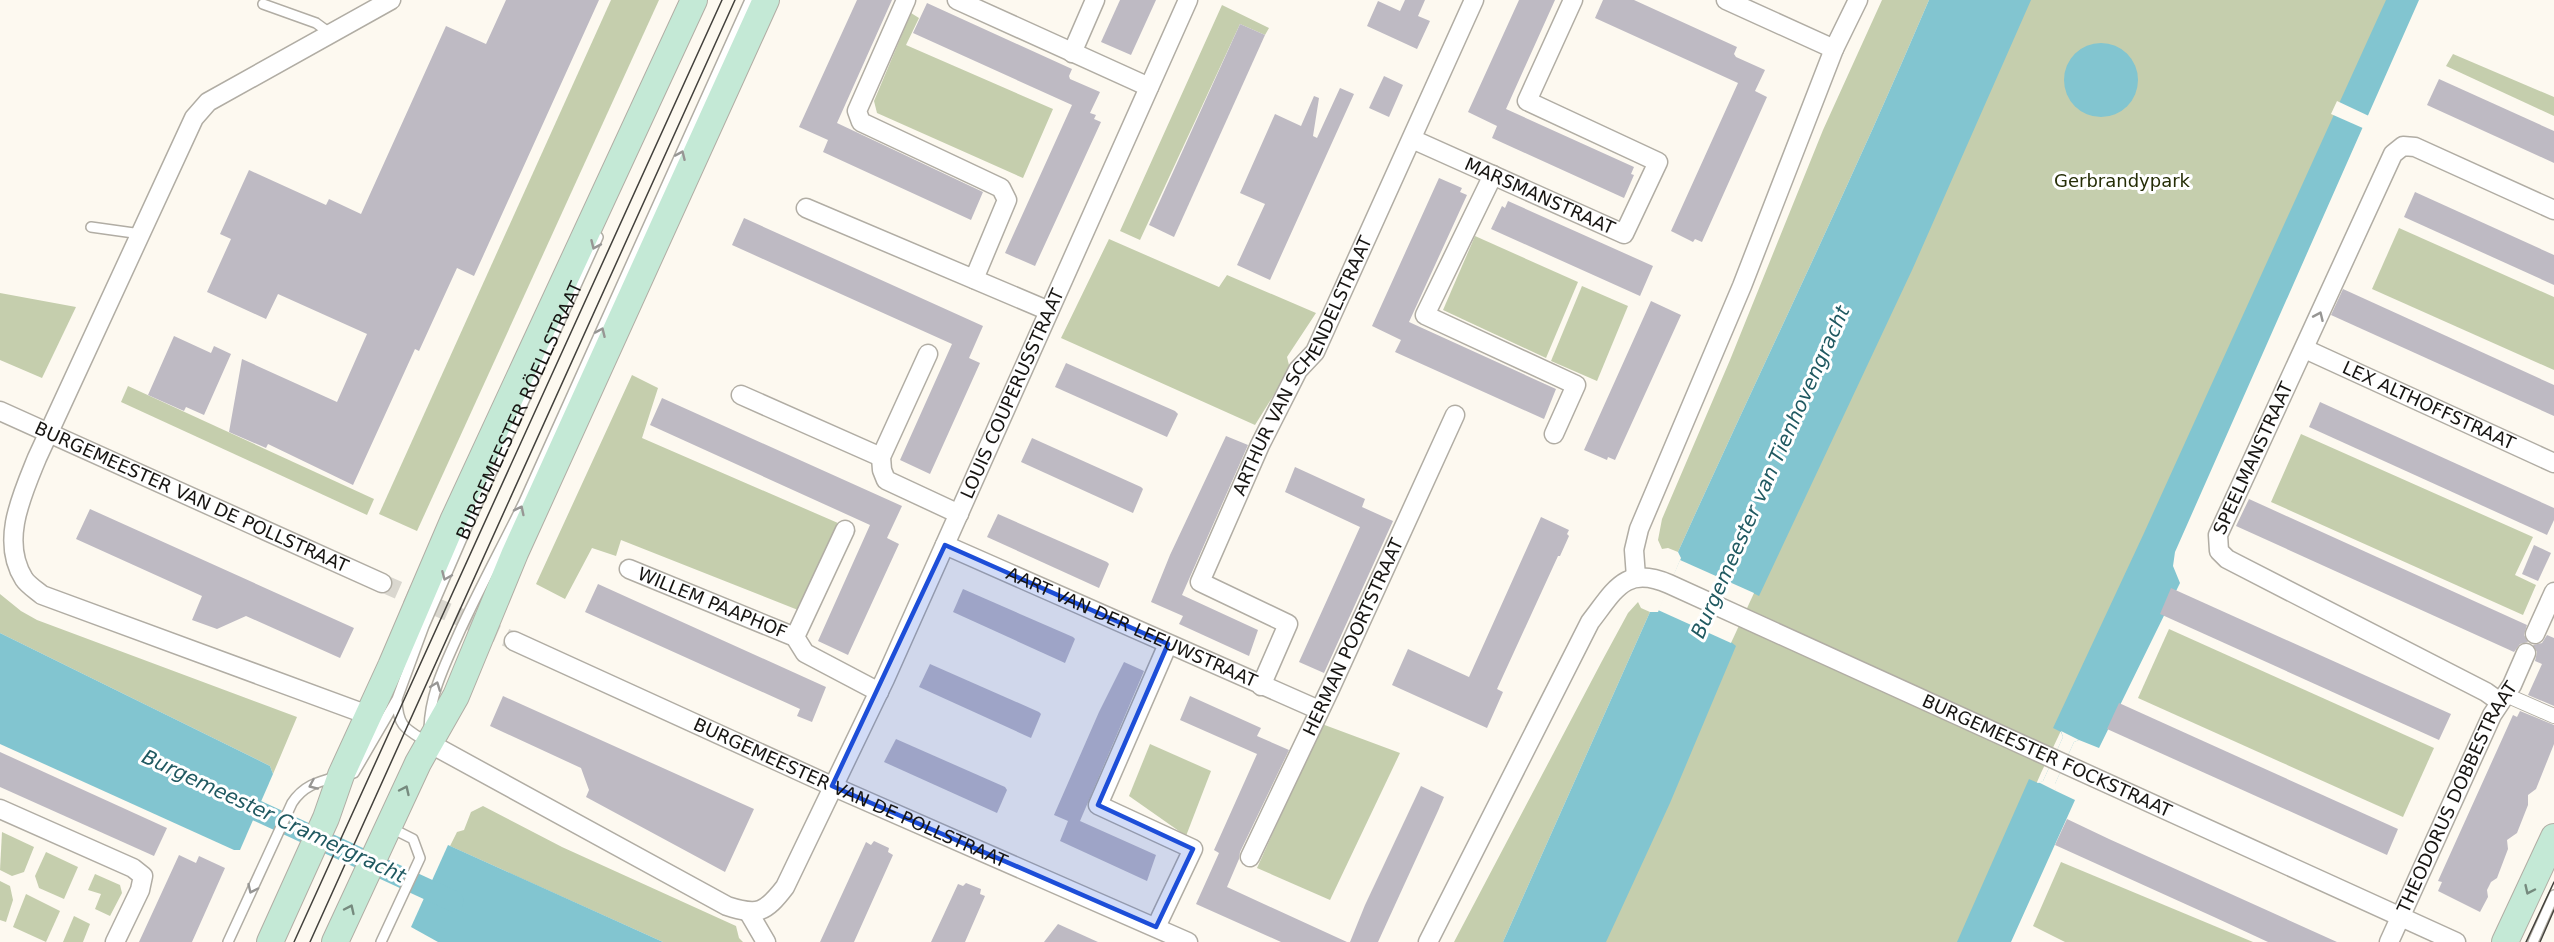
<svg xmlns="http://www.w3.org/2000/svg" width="2554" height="942" viewBox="0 0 2554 942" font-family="'DejaVu Sans',sans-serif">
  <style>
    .green { fill: #c5cead }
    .water { fill: #82c5d0 }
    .pier { fill: #fdf9f0 }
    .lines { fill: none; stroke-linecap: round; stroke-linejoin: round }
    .canal { stroke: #82c5d0; stroke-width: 21 }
    .building { fill: #bebac3 }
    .minor-tunnel { stroke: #dad7cf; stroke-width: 18; stroke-dasharray: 18 9; stroke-linecap: butt }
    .service-casing { stroke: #b1ada4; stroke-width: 12 }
    .pedestrian-casing { stroke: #b1ada4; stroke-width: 16 }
    .minor-casing { stroke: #b1ada4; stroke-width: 21 }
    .secondary-casing { stroke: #b1ada4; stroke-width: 28 }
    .service { stroke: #fff; stroke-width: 9 }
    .pedestrian { stroke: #fff; stroke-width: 14 }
    .minor { stroke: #fff; stroke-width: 18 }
    .secondary { stroke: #c4e9d6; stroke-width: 26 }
    .tram { stroke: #43413c; stroke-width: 1.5 }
    .oneway { stroke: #979694 }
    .oneway2 { stroke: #768a7e }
    .marked { fill: #1d4ed8; fill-opacity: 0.2; stroke: #1d4ed8; stroke-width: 4.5; stroke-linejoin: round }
    .labels { text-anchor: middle; stroke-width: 6; stroke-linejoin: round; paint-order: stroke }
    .park-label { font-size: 18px; fill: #262e07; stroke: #fff }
    .street-label { font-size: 18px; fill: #171512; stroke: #fff }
    .water-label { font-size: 20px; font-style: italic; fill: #205961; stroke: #fff }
  </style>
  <rect width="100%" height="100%" fill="#fdf9f0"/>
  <g class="green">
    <polygon points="611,0 659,0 417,531 379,514"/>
    <path d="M1882,0H1929C1850,186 1761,368 1678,552L1668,548L1662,549L1658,540L1662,519L1730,360L1823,130Z"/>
    <polygon points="2011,0 2399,0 2135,574 2041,773 1967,942 1587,942"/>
    <polygon points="1222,5 1269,28 1265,35 1240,24 1140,240 1120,231"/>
    <polygon points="911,13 919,18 906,45 1053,109 1023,178 877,113 874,101"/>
    <polygon points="2453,54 2554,97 2554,116 2446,66"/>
    <polygon points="2399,228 2554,297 2554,370 2372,289"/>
    <polygon points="1475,236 1578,282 1546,358 1443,310"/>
    <polygon points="1109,239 1219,287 1227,275 1316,313 1287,357 1290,369 1255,425 1061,338"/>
    <polygon points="1582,286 1628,306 1597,381 1551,361"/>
    <polygon points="0,293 76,307 42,378 0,360"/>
    <polygon points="632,375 658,388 642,438 838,523 798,610 621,540 616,556 592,548 565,599 536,584"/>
    <polygon points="128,386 374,499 367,515 121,402"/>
    <polygon points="2301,434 2533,537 2515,575 2536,585 2523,615 2271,502"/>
    <polygon points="0,594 21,611 37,620 297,717 273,774 270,766 0,633"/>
    <polygon points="1638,602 1641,608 1650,612 1503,942 1454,942 1602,661 1628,613"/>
    <polygon points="2169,629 2434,748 2403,817 2138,698"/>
    <polygon points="1322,724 1400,753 1330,900 1257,868"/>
    <polygon points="1150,744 1211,771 1186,836 1129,796"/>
    <polygon points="483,806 562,847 736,926 739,938 743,942 663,942 450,846 457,832 464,830 471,812"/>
    <polygon points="2,832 34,847 24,872 12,876 0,870"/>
    <polygon points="46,852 78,867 64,899 39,888 35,876"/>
    <polygon points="2061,862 2253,942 2065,942 2033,926"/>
    <polygon points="95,874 120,885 122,893 110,916 95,909 101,894 88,890"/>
    <polygon points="0,881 10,886 13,900 6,922 0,920"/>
    <polygon points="26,894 60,911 46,942 13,927"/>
    <polygon points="74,916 90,924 83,942 63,942"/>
  </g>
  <g class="water">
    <path d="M1929,0H2031L1913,268L1759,596L1753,593L1731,642L1736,646L1670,803L1606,942H1503L1650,612H1658L1681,558L1678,552C1761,368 1850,186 1929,0Z"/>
    <polygon points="2386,0 2419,0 2175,552 2173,566 2180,583 2099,748 2079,740 2074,742 2054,786 2056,791 2075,800 2011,942 1957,942 2029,779 2038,783 2043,781 2063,737 2061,732 2053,728 2144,533"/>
    <circle cx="2101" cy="80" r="37"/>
    <polygon points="0,633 270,766 273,774 240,850 234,850 0,744"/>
    <polygon points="448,845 663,942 438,942 411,927"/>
  </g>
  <g class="pier">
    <polygon points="2337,101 2371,117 2365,129 2331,114"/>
    <polygon points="1680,560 1754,593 1731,643 1658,610"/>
    <polygon points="2061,731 2079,740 2074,742 2055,784 2056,791 2038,782 2043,781 2063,737"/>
  </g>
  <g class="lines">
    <polyline class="canal" points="234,800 453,901"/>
  </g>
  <g class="building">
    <polygon points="506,0 599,0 474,276 457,268 419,351 415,349 353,485 268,444 266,448 229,432 242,359 337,402 367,334 278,294 266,319 207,292 231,239 220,234 249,170 326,205 329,199 361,214 446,26 486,44"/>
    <polygon points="857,0 892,0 837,123 983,192 971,220 823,152 828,140 799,127"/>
    <polygon points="1120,0 1156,0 1131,55 1101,42"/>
    <polygon points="1405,0 1425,0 1418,16 1430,21 1417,49 1367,26 1378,1 1400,11"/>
    <polygon points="1519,0 1555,0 1506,109 1634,167 1631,174 1634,175 1624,198 1492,138 1497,126 1468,112"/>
    <polygon points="1603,0 1634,0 1737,47 1734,54 1736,57 1765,70 1755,91 1767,97 1702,242 1695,239 1693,242 1671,231 1738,83 1595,18"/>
    <polygon points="927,3 1072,69 1069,76 1070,79 1100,92 1090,113 1096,115 1094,119 1101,122 1035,266 1005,253 1072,105 913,33"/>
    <polygon points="1240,24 1265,35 1174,237 1149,225"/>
    <polygon points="1384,76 1403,85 1389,117 1369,108"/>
    <polygon points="2439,79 2554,131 2554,163 2427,105"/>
    <polygon points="1340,88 1354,94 1270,280 1237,265 1265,204 1240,193 1275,114 1301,126 1314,96 1319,98 1313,136 1317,138"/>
    <polygon points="1439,178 1462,188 1460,192 1467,195 1409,322 1556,389 1544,419 1395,352 1401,340 1372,326"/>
    <polygon points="2415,192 2554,255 2554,285 2404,217"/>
    <polygon points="1508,201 1653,266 1640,296 1491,229 1502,206 1505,208"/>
    <polygon points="744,218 983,326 969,358 980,363 930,474 900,460 952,344 732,245"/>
    <polygon points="2343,289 2554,385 2554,416 2331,315"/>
    <polygon points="1651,301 1681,315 1615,460 1608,457 1607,460 1584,450"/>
    <polygon points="174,336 211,353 214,346 231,354 204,415 186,407 184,411 148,395"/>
    <polygon points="1066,363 1175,411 1178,414 1167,437 1055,387"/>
    <polygon points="662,398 902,506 887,538 899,544 848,655 818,641 870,525 650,425"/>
    <polygon points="2320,402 2554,508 2554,520 2547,535 2309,427"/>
    <polygon points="1226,436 1248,445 1182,595 1258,630 1249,656 1179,624 1183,616 1151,602 1170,555"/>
    <polygon points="1032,438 1141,487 1143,489 1133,513 1021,462"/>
    <polygon points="1295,467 1365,499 1362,507 1393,521 1324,673 1299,662 1360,527 1285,492"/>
    <polygon points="2249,499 2527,625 2524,635 2528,642 2520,644 2514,652 2236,526"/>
    <polygon points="90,509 354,628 340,658 246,616 217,629 192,620 202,596 76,539"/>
    <polygon points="998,514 1107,562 1109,564 1099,588 987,537"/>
    <polygon points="1541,517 1569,530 1567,534 1569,536 1560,556 1558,556 1497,689 1503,692 1487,728 1392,685 1408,649 1469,677"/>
    <polygon points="2534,545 2551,553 2538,581 2522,574"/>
    <polygon points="598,584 826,687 812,722 797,716 800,709 585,612"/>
    <polygon points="2171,588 2451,714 2439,740 2160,614"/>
    <polygon points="963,589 1073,637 1075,639 1065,663 953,612"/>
    <polygon points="2547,635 2554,638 2554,706 2528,695 2542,664 2535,661 2537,652 2533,645 2542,643"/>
    <polygon points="1124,662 1144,671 1080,821 1156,855 1147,881 1060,841 1068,821 1054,815 1099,712"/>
    <polygon points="930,664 1039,712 1041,714 1031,738 919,687"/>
    <polygon points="503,696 754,809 725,872 586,797 589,790 581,768 490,726"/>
    <polygon points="1190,696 1261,728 1257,736 1289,750 1240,852 1239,859 1227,887 1347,942 1281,942 1196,904 1219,853 1214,850 1257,754 1180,720"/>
    <polygon points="2119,703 2398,829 2387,855 2107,729"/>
    <polygon points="2520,711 2554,725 2554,744 2536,789 2528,795 2528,805 2517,833 2507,840 2508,849 2497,878 2491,882 2487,890 2488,897 2480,912 2438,891 2442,882 2438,881 2513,715 2517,717"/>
    <polygon points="896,739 1005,787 1007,790 997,813 884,762"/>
    <polygon points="0,752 167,828 154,856 0,787"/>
    <polygon points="1421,786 1444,797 1438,811 1378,942 1350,942 1365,905"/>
    <polygon points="2067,819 2109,839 2337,942 2268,942 2214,917 2055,845"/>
    <polygon points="874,841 889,848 888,852 893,855 854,942 820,942 866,842 871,845"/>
    <polygon points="179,855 196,863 199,856 225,868 192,942 139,942"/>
    <polygon points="966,883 981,889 980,894 985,896 965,942 931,942 958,884 963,886"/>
    <polygon points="1058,924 1098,942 1044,942"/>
  </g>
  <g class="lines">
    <polyline class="minor-tunnel" points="382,583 514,641"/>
    <g class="service-casing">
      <g id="service">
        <polyline points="263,4 316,23 331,34"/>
        <polyline points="91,227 141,234"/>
        <path d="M397,701C398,727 406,729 427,742"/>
        <path d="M429,729C430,693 445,665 459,633C479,589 502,547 523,504L750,0"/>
        <path id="s1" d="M354,773L397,699L424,626L466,529L598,237"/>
        <path d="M228,942L292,803C303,786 317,782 336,777"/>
        <polyline points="381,942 420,858 413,839 391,828"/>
        <polyline points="2533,942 2554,895"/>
      </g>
    </g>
    <g class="pedestrian-casing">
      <polyline id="pedestrian" points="2506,695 2554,716"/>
    </g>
    <g class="minor-casing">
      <g id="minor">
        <polyline points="906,0 857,111 861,122 1001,188 1007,200 974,279"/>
        <polyline points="957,0 1149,87"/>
        <polyline points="1726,0 1834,49"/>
        <polyline points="1072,53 1095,0"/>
        <path id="s2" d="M1412,139L1624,234L1658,162L1527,101L1573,0"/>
        <polyline points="1493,175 1425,315 1576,385 1554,434"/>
        <polyline points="806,208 1049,311"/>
        <path id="s3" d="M2305,349L2554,463"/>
        <polyline points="928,354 881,457 882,470 886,480 959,514"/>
        <polyline points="741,395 881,457"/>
        <path id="s4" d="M0,411L382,583"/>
        <path id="s5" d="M945,545L1319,710"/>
        <path id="s6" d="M629,569L795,637L805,653L879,692"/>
        <polyline points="1636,577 1634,550 1639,529 1742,286 1834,49 1858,0"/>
        <polyline points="2535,634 2554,592"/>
        <polyline points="795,637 845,530"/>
        <path id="s7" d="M514,641L832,786L1188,942"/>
        <path id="s8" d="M1261,686L1288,624L1200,582L1260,445L1298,370L1315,352L1474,0"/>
        <path id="s9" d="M2500,702L2486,692L2227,559L2219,551L2218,535L2393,154L2403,146L2415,147L2554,210"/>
        <path d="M368,715L42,595C36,590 28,585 24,579C0,541 22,495 37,458L194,118L208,102L391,0"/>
        <path id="s10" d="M429,743L727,906C758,916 765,913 785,887L885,679L1188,0"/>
        <polyline points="0,809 133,868 143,876 140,890 115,942"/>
        <path id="s11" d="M1250,857L1330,689L1455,415"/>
        <polyline points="749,913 766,942"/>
        <polyline points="1156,927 1193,849 1098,805 1168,644"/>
        <path id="s12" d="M1428,942L1590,622C1615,590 1625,565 1669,584L2456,942"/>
        <path id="s13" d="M2389,942L2492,715L2512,685L2526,653"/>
      </g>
    </g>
    <g class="secondary-casing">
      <g id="secondary">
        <polyline points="270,942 326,818 341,775 391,666 453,521 694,0"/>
        <polyline points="335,942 418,763 456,696 515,553 766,0"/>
        <polyline points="2505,942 2554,837"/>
      </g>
    </g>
    <use href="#service" class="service"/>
    <use href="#pedestrian" class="pedestrian"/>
    <use href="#minor" class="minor"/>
    <use href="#secondary" class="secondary"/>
    <g class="tram">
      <polyline points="294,942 722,0"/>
      <polyline points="310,942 735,0"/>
      <polyline points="2526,942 2554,882"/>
      <polyline points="2540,942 2554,910"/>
    </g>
  </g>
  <defs><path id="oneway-chevron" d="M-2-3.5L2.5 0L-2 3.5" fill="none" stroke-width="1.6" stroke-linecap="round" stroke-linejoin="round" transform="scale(1.5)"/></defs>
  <g class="oneway">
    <use href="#oneway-chevron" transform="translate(681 155) rotate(-66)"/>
    <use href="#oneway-chevron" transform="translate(595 245) rotate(114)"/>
    <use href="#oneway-chevron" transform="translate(2319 316) rotate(-66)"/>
    <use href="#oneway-chevron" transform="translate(601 332) rotate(-66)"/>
    <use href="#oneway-chevron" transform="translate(520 510) rotate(-64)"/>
    <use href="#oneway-chevron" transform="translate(446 576) rotate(113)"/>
    <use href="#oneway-chevron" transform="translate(436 686) rotate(-69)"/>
    <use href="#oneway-chevron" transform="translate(313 785) rotate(156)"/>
    <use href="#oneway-chevron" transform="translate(252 889) rotate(115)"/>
  </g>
  <g class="oneway2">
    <use href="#oneway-chevron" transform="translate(405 790) rotate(-65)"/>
    <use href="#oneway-chevron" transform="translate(2529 890) rotate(115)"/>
    <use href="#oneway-chevron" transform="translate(350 909) rotate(-65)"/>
  </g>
  <path class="marked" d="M945,545L1168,644L1098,805L1193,849L1156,927L832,786Z"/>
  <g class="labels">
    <g class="park-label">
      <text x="2122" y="187">Gerbrandypark</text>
    </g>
    <g class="street-label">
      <text dy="6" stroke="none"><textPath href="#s2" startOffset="140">MARSMANSTRAAT</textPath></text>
      <text dy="6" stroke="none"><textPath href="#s8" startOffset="405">ARTHUR VAN SCHENDELSTRAAT</textPath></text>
      <text dy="6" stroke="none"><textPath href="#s10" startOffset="951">LOUIS COUPERUSSTRAAT</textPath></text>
      <text dy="6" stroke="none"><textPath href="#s3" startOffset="136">LEX ALTHOFFSTRAAT</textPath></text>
      <text dy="6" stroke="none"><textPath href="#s1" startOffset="399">BURGEMEESTER RÖELLSTRAAT</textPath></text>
      <text dy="6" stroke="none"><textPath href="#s9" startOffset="420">SPEELMANSTRAAT</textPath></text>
      <text dy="6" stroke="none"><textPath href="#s4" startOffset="210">BURGEMEESTER VAN DE POLLSTRAAT</textPath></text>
      <text dy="6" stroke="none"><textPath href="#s6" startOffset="90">WILLEM PAAPHOF</textPath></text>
      <text dy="6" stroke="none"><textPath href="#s5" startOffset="204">AART VAN DER LEEUWSTRAAT</textPath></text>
      <text dy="6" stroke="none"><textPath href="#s11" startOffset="243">HERMAN POORTSTRAAT</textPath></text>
      <text dy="6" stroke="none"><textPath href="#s12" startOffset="873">BURGEMEESTER FOCKSTRAAT</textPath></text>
      <text dy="6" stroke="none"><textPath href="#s7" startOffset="369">BURGEMEESTER VAN DE POLLSTRAAT</textPath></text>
      <text dy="6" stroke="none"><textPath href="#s13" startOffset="160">THEODORUS DOBBESTRAAT</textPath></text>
    </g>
    <g class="water-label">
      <text transform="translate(1770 472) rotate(-66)" y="7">Burgemeester van Tienhovengracht</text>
      <text transform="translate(274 816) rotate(25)" y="7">Burgemeester Cramergracht</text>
    </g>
  </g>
</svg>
